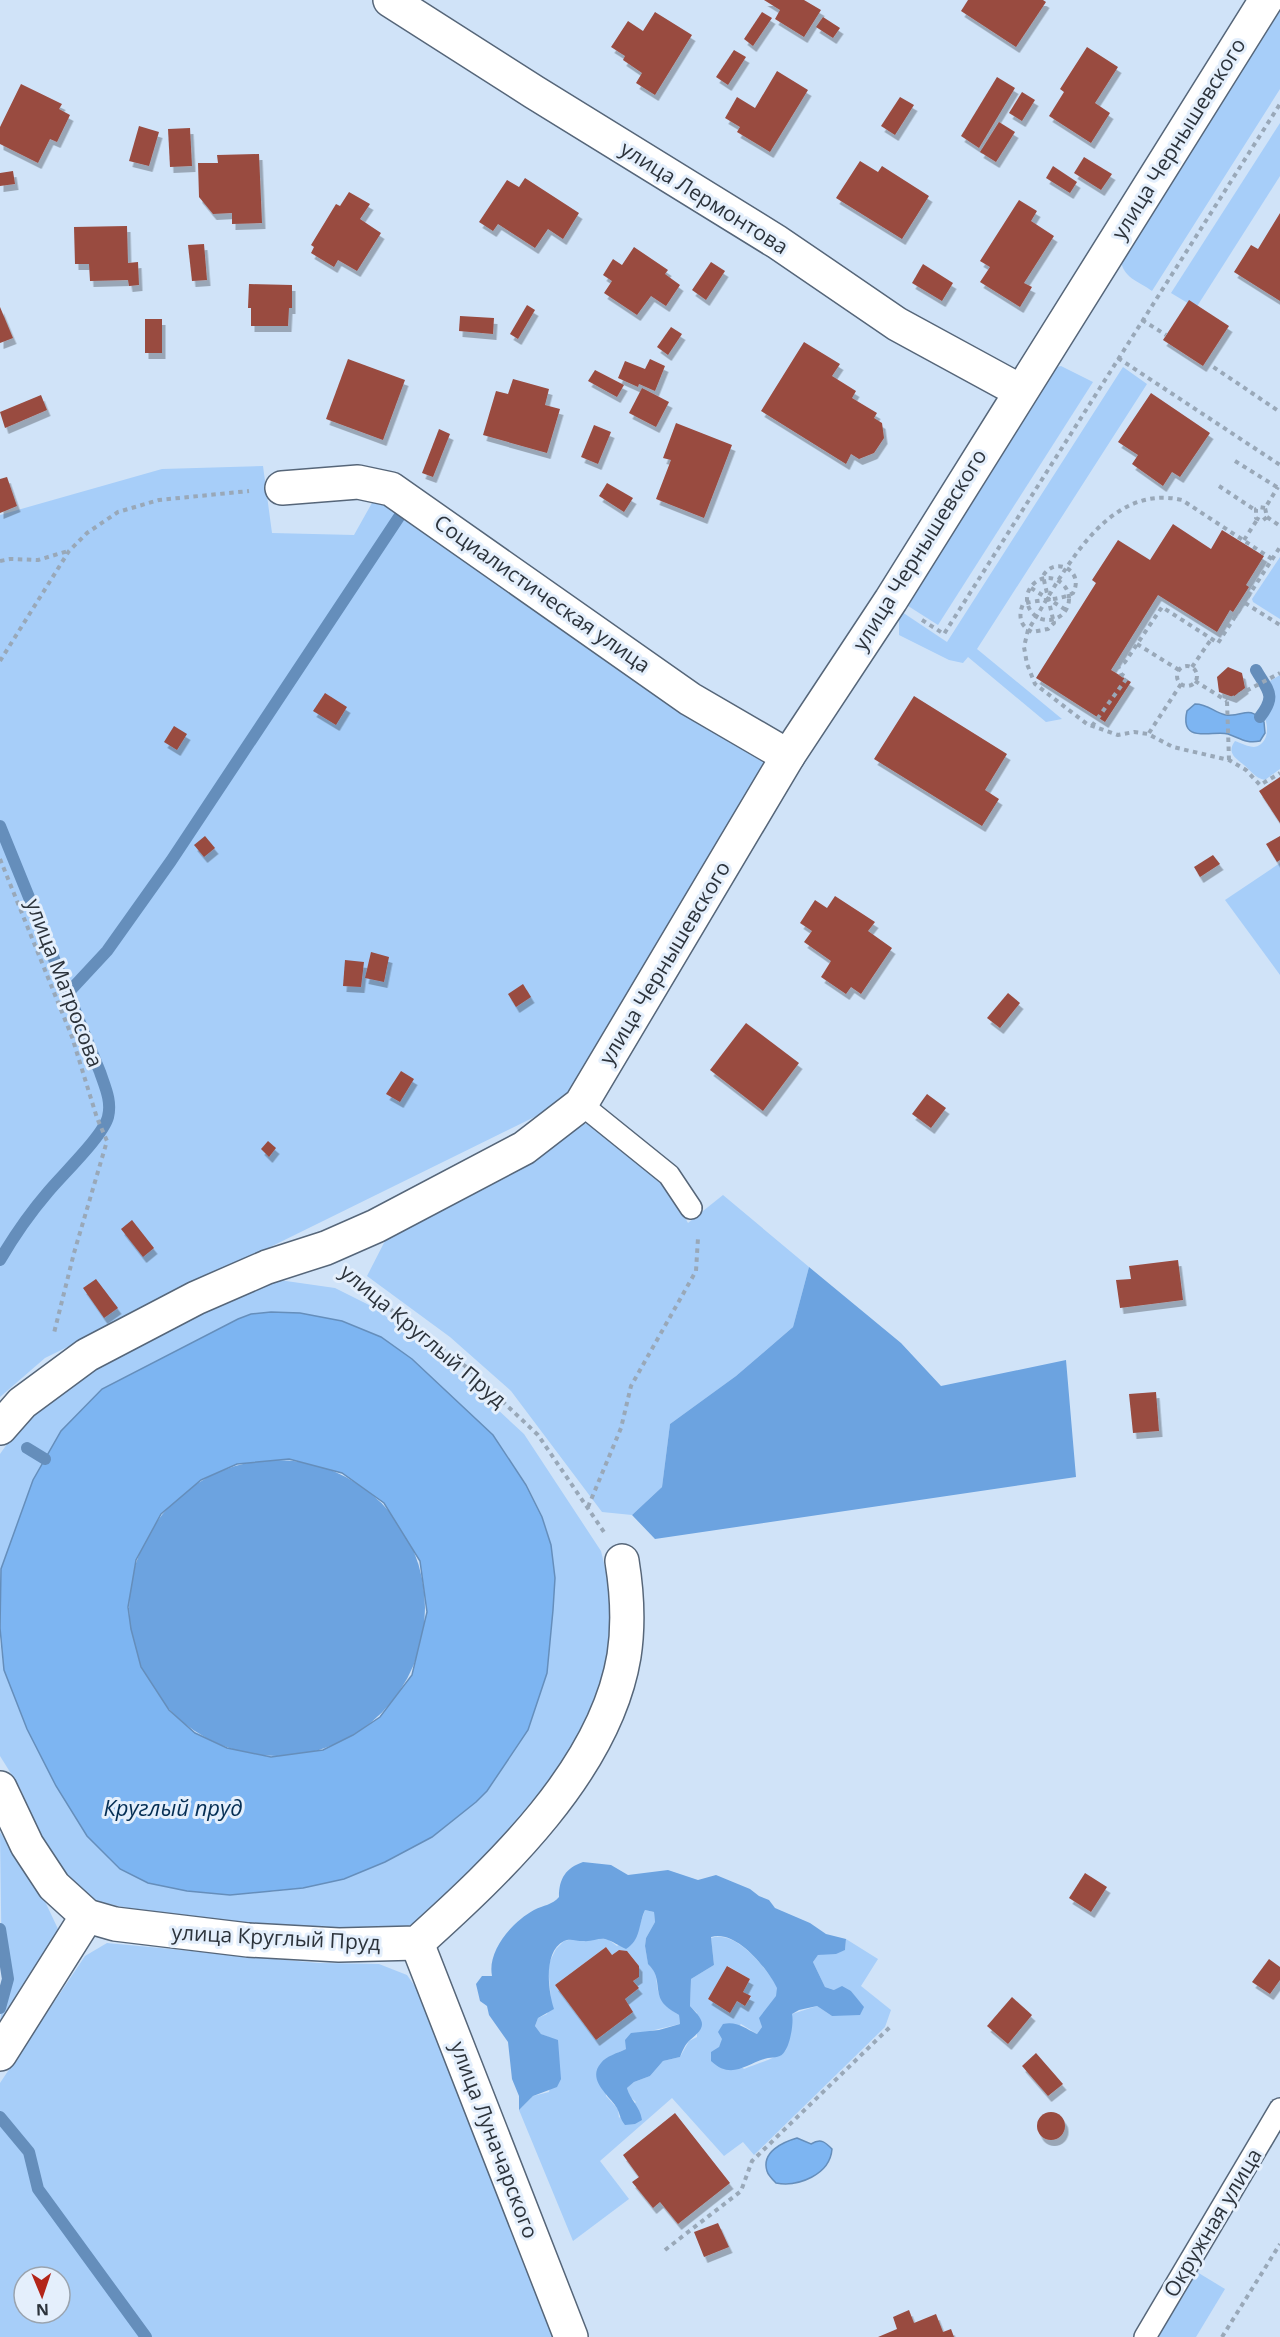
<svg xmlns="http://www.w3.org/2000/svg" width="1280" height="2337" viewBox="0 0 1280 2337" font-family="'Open Sans',sans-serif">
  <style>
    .green { fill: #a7cef9; fill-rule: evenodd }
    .forest { fill: #6ca3e0 }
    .water { fill: #7db5f2; stroke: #658ebb; stroke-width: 1.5; fill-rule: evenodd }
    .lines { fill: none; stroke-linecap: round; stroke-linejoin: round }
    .stream { stroke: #658ebb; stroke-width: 12 }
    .building { fill: #994b40; filter: url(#shadow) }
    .service-casing { stroke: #566679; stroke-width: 24 }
    .minor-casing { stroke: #566679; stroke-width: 36 }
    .path { stroke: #99a8b8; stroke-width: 4; stroke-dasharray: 4.5 4.5; stroke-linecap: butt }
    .service { stroke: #fff; stroke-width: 21 }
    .minor { stroke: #fff; stroke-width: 33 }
    .labels { text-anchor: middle; stroke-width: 6; stroke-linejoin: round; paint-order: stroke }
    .street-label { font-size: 21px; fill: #2c333b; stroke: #e4effc }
    .water-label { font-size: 22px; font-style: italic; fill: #042e54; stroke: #e4effc }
  </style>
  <defs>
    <filter id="shadow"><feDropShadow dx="3.5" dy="6" stdDeviation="0" flood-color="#0004"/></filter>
  </defs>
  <rect width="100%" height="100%" fill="#d0e3f8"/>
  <g class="green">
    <path d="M1280,4V89L1152,291C1139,281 1122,278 1121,259Z"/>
    <polygon points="1280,123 1280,176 1196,308 1171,293"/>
    <polygon points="1061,366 1093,382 938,625 905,604 1057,367"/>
    <polygon points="1123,367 1147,384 977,649 1062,719 1046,722 968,657 963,663 949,660 899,635 899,615 902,612 947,642"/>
    <polygon points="263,466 272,533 354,535 377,494 769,764 567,1101 45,1358 0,1397 0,515 162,469"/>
    <polygon points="1280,557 1280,619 1253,602 1252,599"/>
    <path d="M1280,675V769L1265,780C1255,778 1251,771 1244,765C1236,758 1226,753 1235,741C1240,743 1249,747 1254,747C1268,745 1269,728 1265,719L1273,701L1270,681Z"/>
    <polygon points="1280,863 1280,975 1225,900"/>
    <polygon points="577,1124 595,1124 665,1183 688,1223 723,1195 809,1267 793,1327 736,1376 670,1424 662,1487 632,1515 602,1512 511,1391 450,1337 367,1276 387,1237"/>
    <polygon points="279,1280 335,1288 377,1309 482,1395 524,1434 601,1551 610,1588 613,1648 595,1701 573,1753 541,1800 450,1894 420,1920 406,1927 332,1935 193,1919 135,1910 97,1901 69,1879 46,1847 20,1788 0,1756 0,1640 4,1670 27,1729 56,1786 87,1836 120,1869 148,1883 270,1892 303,1888 344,1879 385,1862 432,1837 476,1802 487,1791 528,1730 547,1673 555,1578 551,1545 542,1516 527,1485 493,1435 412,1359 381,1337 300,1313 251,1314 1,1569 0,1627 0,1454 26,1417 90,1369 255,1284"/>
    <polygon points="0,1832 42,1895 58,1929 44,1967 0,2034 2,1982"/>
    <path d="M645,1910L654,1912L655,1922L646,1938L645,1946L648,1963C659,1974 655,1981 659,1994C662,2003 671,2010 679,2015L680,2024L650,2031L626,2049L609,2057L606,2096L618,2109L619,2118L636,2102L629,2096L627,2088L634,2082L650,2076L663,2061L680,2057L689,2041L697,2037V2013L690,2006L691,1979L714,1965L711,1938C736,1929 766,1968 778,1988L777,1996L760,2018L762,2027L757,2034L741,2024L723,2039L719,2047L744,2069C758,2063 775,2059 786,2050L792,2014L817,2006L832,2016L856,1998L851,1991L834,1990L825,1987L813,1962L818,1955L845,1950L846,1939L878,1959L861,1986L891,2010L885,2027L754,2155L743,2142L724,2156L672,2098L600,2161L629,2199L573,2241L519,2110L533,2096L549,2092L558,2041L541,2034L535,2026L538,2018L547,2014L551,2000L548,1965L556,1949L564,1941L573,1939L583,1941L600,1938L609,1940L617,1946L639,1927ZM606,1947L612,1955L619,1950L628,1952L639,1966V1977L633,1981L639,1988L625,1999L633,2012L596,2040L555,1985ZM728,1966L750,1979L743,1992L751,1997L745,2006L737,2001L730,2012L708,1999Z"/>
    <path d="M107,1943L318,1963L379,1964L407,1975L421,1995L555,2337H0V2083L85,1956ZM24,2277H60V2313H24Z"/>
    <polygon points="1197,2272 1225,2289 1196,2337 1158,2337"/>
  </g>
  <g class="forest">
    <polygon points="809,1267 901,1343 941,1386 1066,1360 1076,1477 655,1539 632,1515 662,1487 670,1424 736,1376 793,1327"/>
    <circle cx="277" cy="1608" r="148"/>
    <path d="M583,1862L611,1865L628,1875L668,1870L698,1880L716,1875L750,1889L759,1896L769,1900L775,1908L810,1923L826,1934L846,1939L845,1950L836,1954L818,1955L813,1962L825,1987L834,1990L842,1986L851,1991L864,2007L860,2015L832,2016L817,2006L799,2010L792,2014C794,2023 790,2044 785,2051C781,2058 775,2057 768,2058C747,2063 732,2081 711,2061V2052L719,2047L722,2039L718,2032L723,2024C737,2021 744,2028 757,2034L762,2027L759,2018L776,1996L777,1988C767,1968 736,1929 711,1937L714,1965L691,1979L690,2006C705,2022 707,2026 690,2040C685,2044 682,2052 680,2057L663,2061L650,2076L634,2082L627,2088C630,2100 640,2106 642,2120L635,2124L625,2125C620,2119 620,2114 617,2108C610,2096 586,2080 601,2063C606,2056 618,2053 626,2049L625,2040L631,2033L659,2030L680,2024L679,2015C674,2012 667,2008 663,2003C654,1990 662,1977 648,1964L645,1946L646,1938L655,1922L654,1912L645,1910C638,1925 641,1940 626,1949C619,1946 613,1941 605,1939C598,1938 591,1942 583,1941C576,1941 570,1938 564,1941C543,1951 548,1991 554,2009L538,2018L535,2026L541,2034L558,2040L561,2079L557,2087L533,2096L519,2110V2096L512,2079L508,2042L489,2015L487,2006L480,2001L476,1984L482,1976H492C487,1951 512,1922 534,1910C544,1905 552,1905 559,1897C559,1878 566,1868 583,1862Z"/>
  </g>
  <g class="water">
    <path d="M1195,704C1209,704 1214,713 1226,715C1245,717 1247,704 1264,722L1265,733L1260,741C1246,744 1240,738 1228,734C1213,730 1179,745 1187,711Z"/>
    <path d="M271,1312L300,1313L342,1321L381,1337L412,1359L493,1435L526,1485L542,1517L551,1545L555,1578L553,1610L547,1673L528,1730L487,1791L476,1802L432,1837L385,1862L344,1879L303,1888L230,1895L187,1891L148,1883L120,1869L87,1836L56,1786L27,1729L4,1670L0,1628L1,1569L33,1480L61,1431L102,1389L238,1319L251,1314ZM289,1459L342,1473L384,1503L420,1561L427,1612L412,1675L380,1717L353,1735L323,1750L271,1757L227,1748L195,1733L169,1710L141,1667L131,1629L128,1607L136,1560L161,1514L201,1480L237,1464Z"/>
    <path d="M797,2138L811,2144C821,2138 825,2142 832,2149C830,2175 798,2187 776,2183C773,2180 768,2175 767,2171C761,2152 783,2142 797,2138Z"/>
  </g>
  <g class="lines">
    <g class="stream">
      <path d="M1256,670C1268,691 1277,695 1260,717"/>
      <path d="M0,826L100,1072C105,1087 112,1101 108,1117C103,1136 62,1175 48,1192C30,1213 14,1236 0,1260"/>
      <polyline points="67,994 107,951 171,861 399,517"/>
      <polyline points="27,1448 45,1459"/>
      <polyline points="0,1929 8,1979 0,2008"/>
      <polyline points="0,2117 29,2152 38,2189 146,2337"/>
    </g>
  </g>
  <g class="building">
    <polygon points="764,0 804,0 821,10 804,37 775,19 780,10"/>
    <polygon points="968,0 1043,0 1046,2 1016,47 961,11"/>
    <polygon points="655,12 692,35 655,95 636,83 642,73 623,60 625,56 611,47 628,21 643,31"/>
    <polygon points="762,12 772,18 753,46 744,39"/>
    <polygon points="823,17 840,28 833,38 816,27"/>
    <polygon points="1087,47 1118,67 1095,103 1110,113 1091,143 1049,116 1064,92 1060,89"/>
    <polygon points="734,50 746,57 728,85 716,77"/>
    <polygon points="777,71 808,90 770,152 737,132 740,127 725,118 737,97 755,108"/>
    <polygon points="997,77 1015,88 979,148 961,136"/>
    <polygon points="21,84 62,104 59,109 70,115 57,142 50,139 38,163 0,144 0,127"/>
    <polygon points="1022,92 1035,100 1022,121 1009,113"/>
    <polygon points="900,97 914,105 895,135 881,126"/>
    <polygon points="999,122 1015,132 996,162 980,152"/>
    <polygon points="139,126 159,132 149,166 129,161"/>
    <polygon points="190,128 192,166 170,167 168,129"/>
    <polygon points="259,154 262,223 232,224 232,213 213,214 199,197 198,163 218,163 217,155"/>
    <polygon points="1084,157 1112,174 1101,190 1074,173"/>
    <polygon points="860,161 878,172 882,166 929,196 902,239 836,198"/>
    <polygon points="1053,166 1077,182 1070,193 1046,178"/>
    <polygon points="13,171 15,184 0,186 0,173"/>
    <polygon points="525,178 579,213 563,239 548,229 535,248 498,224 493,231 479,222 507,180 519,187"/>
    <polygon points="349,192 370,204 360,219 381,233 357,271 338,260 334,267 311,253 314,247 311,245 336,204 340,206"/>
    <polygon points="1019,200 1037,211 1031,221 1054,236 1024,283 1032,287 1020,307 980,282 990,267 980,261"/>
    <polygon points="1280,213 1280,301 1234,272 1251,245 1258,249"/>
    <polygon points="127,226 128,263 138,262 139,285 129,286 128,280 90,281 89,264 75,264 74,227"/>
    <polygon points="204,244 207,280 192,281 188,245"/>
    <polygon points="634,247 668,270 665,274 680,285 666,306 651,296 637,315 604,293 612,281 603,275 613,259 622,265"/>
    <polygon points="711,262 725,271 706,300 692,290"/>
    <polygon points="923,264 953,283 942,301 912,283"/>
    <polygon points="249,284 292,285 292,308 289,308 288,326 251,326 251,308 248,308"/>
    <polygon points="1189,300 1229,326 1203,366 1163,340"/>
    <polygon points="527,305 535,310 518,339 510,334"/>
    <polygon points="0,307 13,338 0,343"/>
    <polygon points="460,316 494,318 493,334 459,331"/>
    <rect x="145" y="319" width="17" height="34"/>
    <polygon points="671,327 682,334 668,355 657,347"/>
    <polygon points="804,342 840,364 832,376 856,391 852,398 877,413 874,418 882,423 884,438 874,453 859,459 851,454 846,464 761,411"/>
    <polygon points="348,359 405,380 383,440 326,419"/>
    <polygon points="650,359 665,366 655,391 639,384 638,387 618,378 625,361 645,369"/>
    <polygon points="595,370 624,385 617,397 588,381"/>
    <polygon points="513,379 549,389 545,405 560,409 547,453 483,435 496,391 508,394"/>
    <polygon points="642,388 669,402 656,427 629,413"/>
    <polygon points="1151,393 1210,433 1180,477 1172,472 1163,486 1132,464 1138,455 1118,442"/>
    <polygon points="41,395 47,410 5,428 0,412"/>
    <polygon points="676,423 732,445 704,518 656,499 671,460 663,458"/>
    <polygon points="594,425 611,432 598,464 581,457"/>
    <polygon points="439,429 450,434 433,477 422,473"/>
    <polygon points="7,477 17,506 0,513 0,479"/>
    <polygon points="607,483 633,498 624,512 599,496"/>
    <polygon points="1173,524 1211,549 1222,530 1264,556 1246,585 1249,587 1233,612 1230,610 1217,632 1158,595 1111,670 1131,682 1105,722 1036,678 1096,583 1092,580 1118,540 1150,560"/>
    <polygon points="1228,667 1242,673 1245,688 1233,697 1219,692 1217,677"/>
    <polygon points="325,693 347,707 336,725 313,711"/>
    <polygon points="914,696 1007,754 985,790 999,799 982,826 874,759"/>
    <polygon points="174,726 187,734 177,750 164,742"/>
    <polygon points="1280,777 1280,823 1259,791"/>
    <polygon points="205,836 215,848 204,857 194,845"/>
    <polygon points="1280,836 1280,860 1277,862 1266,844"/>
    <polygon points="1213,855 1220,864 1200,877 1194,867"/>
    <polygon points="835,896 875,922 868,931 892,948 861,994 851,987 846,994 821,977 831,961 804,942 812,931 800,923 815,900 827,908"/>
    <polygon points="371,952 389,957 384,982 365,978"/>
    <polygon points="345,960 364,962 361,987 343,986"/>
    <polygon points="523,984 531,997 516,1007 508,994"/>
    <polygon points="1008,993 1020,1003 1000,1028 987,1018"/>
    <polygon points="746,1023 799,1063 763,1111 710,1070"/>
    <polygon points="401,1071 414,1079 400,1102 386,1094"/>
    <polygon points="927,1094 946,1108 931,1128 912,1114"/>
    <polygon points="268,1141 276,1148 269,1157 261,1149"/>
    <polygon points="132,1220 154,1248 143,1257 121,1229"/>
    <polygon points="1178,1260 1183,1300 1120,1308 1116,1280 1131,1279 1129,1266"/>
    <polygon points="96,1279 118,1308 104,1318 83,1288"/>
    <polygon points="1156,1392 1159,1431 1133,1433 1129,1394"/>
    <polygon points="1085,1873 1107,1887 1091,1912 1069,1898"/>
    <polygon points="606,1947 612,1955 619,1950 627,1951 639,1966 639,1977 633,1981 639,1988 625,1999 633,2012 596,2040 555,1985"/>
    <polygon points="1269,1959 1280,1967 1280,1980 1270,1994 1252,1982"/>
    <polygon points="727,1966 750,1979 743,1992 751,1996 745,2006 737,2001 730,2013 708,1999"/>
    <polygon points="1012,1997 1032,2015 1008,2044 987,2026"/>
    <polygon points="1036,2053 1063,2084 1048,2096 1022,2066"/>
    <circle cx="1051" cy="2126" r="14"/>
    <polygon points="675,2113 730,2183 678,2224 660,2202 653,2208 632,2182 639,2177 623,2155"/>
    <polygon points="718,2223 729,2247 704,2257 694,2232"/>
    <polygon points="909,2310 914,2323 936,2314 943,2332 951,2329 954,2337 878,2337 897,2329 893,2317"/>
  </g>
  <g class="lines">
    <g class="service-casing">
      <g id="service">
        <polyline points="581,1104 669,1175 691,1208"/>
        <polyline points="1145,2337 1280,2109"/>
      </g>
    </g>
    <g class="minor-casing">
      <g id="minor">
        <polyline points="390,0 534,92 777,242 897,324 1020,391"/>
        <polyline points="282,488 358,482 391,489 690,699 788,756"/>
        <polyline points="0,1428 22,1403 87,1355 196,1298 267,1267 326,1248 376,1226 524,1148 581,1104 788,756 891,600 1266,0"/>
        <path d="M0,1788L27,1845L54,1886L87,1916L115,1924L248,1940L339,1945L417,1943C499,1869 605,1770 624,1656C629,1624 627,1592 622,1561"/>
        <polyline points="417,1943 571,2337"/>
        <polyline points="0,2054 87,1916"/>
      </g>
    </g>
    <g class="path">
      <polyline points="1142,320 1166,335"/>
      <polyline points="1118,358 1280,465"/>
      <polyline points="1206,362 1280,412"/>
      <polyline points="1235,461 1280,489"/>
      <polyline points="1219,486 1255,510"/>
      <polyline points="1265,508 1259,507 1256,509 1256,518 1262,521 1267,517 1265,508 1278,487"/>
      <polyline points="1267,517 1280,526"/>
      <polyline points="1244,540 1257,520"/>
      <path d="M1272,559L1182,500C1104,482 1062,577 1028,630L1024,647L1027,664L1035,684L1087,724L1118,735L1134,732L1148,734L1173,747L1229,760L1246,770L1260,785L1280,773"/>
      <polyline points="0,561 10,559 38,560 68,551"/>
      <circle cx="1048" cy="599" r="21"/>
      <polyline points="1031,588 1066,610"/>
      <polyline points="1245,603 1280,625"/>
      <path d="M1053,619L1043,576C1055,555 1085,571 1073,593C1059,601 1039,599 1023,604C1018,616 1020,626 1032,632L1048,629L1054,623L1053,619"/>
      <polyline points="922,620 944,634 1280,104"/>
      <polyline points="1137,644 1179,670"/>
      <polyline points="0,661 69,551 87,533 118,512 159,500 249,491"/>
      <circle cx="1187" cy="676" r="10"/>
      <polyline points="1192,667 1212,638"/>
      <polyline points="1195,681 1227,701"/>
      <polyline points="1092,726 1127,678 1121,674 1118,667 1125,662 1162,607 1218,643 1280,547"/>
      <polyline points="1149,733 1181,684"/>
      <polyline points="1229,760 1227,701 1280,673"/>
      <polyline points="0,859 72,1037 97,1118 107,1141 74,1253 54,1333"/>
      <polyline points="348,1277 465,1366 538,1435 604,1532"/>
      <polyline points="588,1507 621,1428 631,1386 696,1271 698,1238"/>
      <polyline points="665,2250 741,2191 752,2161 890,2027"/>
      <polyline points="1222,2337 1280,2244"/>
    </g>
    <use href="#service" class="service"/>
    <use href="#minor" class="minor"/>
  </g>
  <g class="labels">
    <g class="street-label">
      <text transform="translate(1179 139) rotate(-58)" y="7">улица Чернышевского</text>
      <text transform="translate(704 198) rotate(32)" y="7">улица Лермонтова</text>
      <text transform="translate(920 550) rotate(-58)" y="7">улица Чернышевского</text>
      <text transform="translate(542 594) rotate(35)" y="7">Социалистическая улица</text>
      <text transform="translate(665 963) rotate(-59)" y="7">улица Чернышевского</text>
      <text transform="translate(64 983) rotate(69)" y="7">улица Матросова</text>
      <text transform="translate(423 1336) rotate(40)" y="7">улица Круглый Пруд</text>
      <text transform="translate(276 1938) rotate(3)" y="7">улица Круглый Пруд</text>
      <text transform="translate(494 2140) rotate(69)" y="7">улица Луначарского</text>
      <text transform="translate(1213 2223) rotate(-59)" y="7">Окружная улица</text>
    </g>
    <g class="water-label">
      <text x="173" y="1816">Круглый пруд</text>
    </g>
  </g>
  <g transform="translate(42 2295) rotate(178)"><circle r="28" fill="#e4effc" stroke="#9aa4af" stroke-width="1.5"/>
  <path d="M0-4.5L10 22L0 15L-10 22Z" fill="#b32519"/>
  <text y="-9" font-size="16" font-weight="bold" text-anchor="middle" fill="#2c333b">N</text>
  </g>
</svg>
